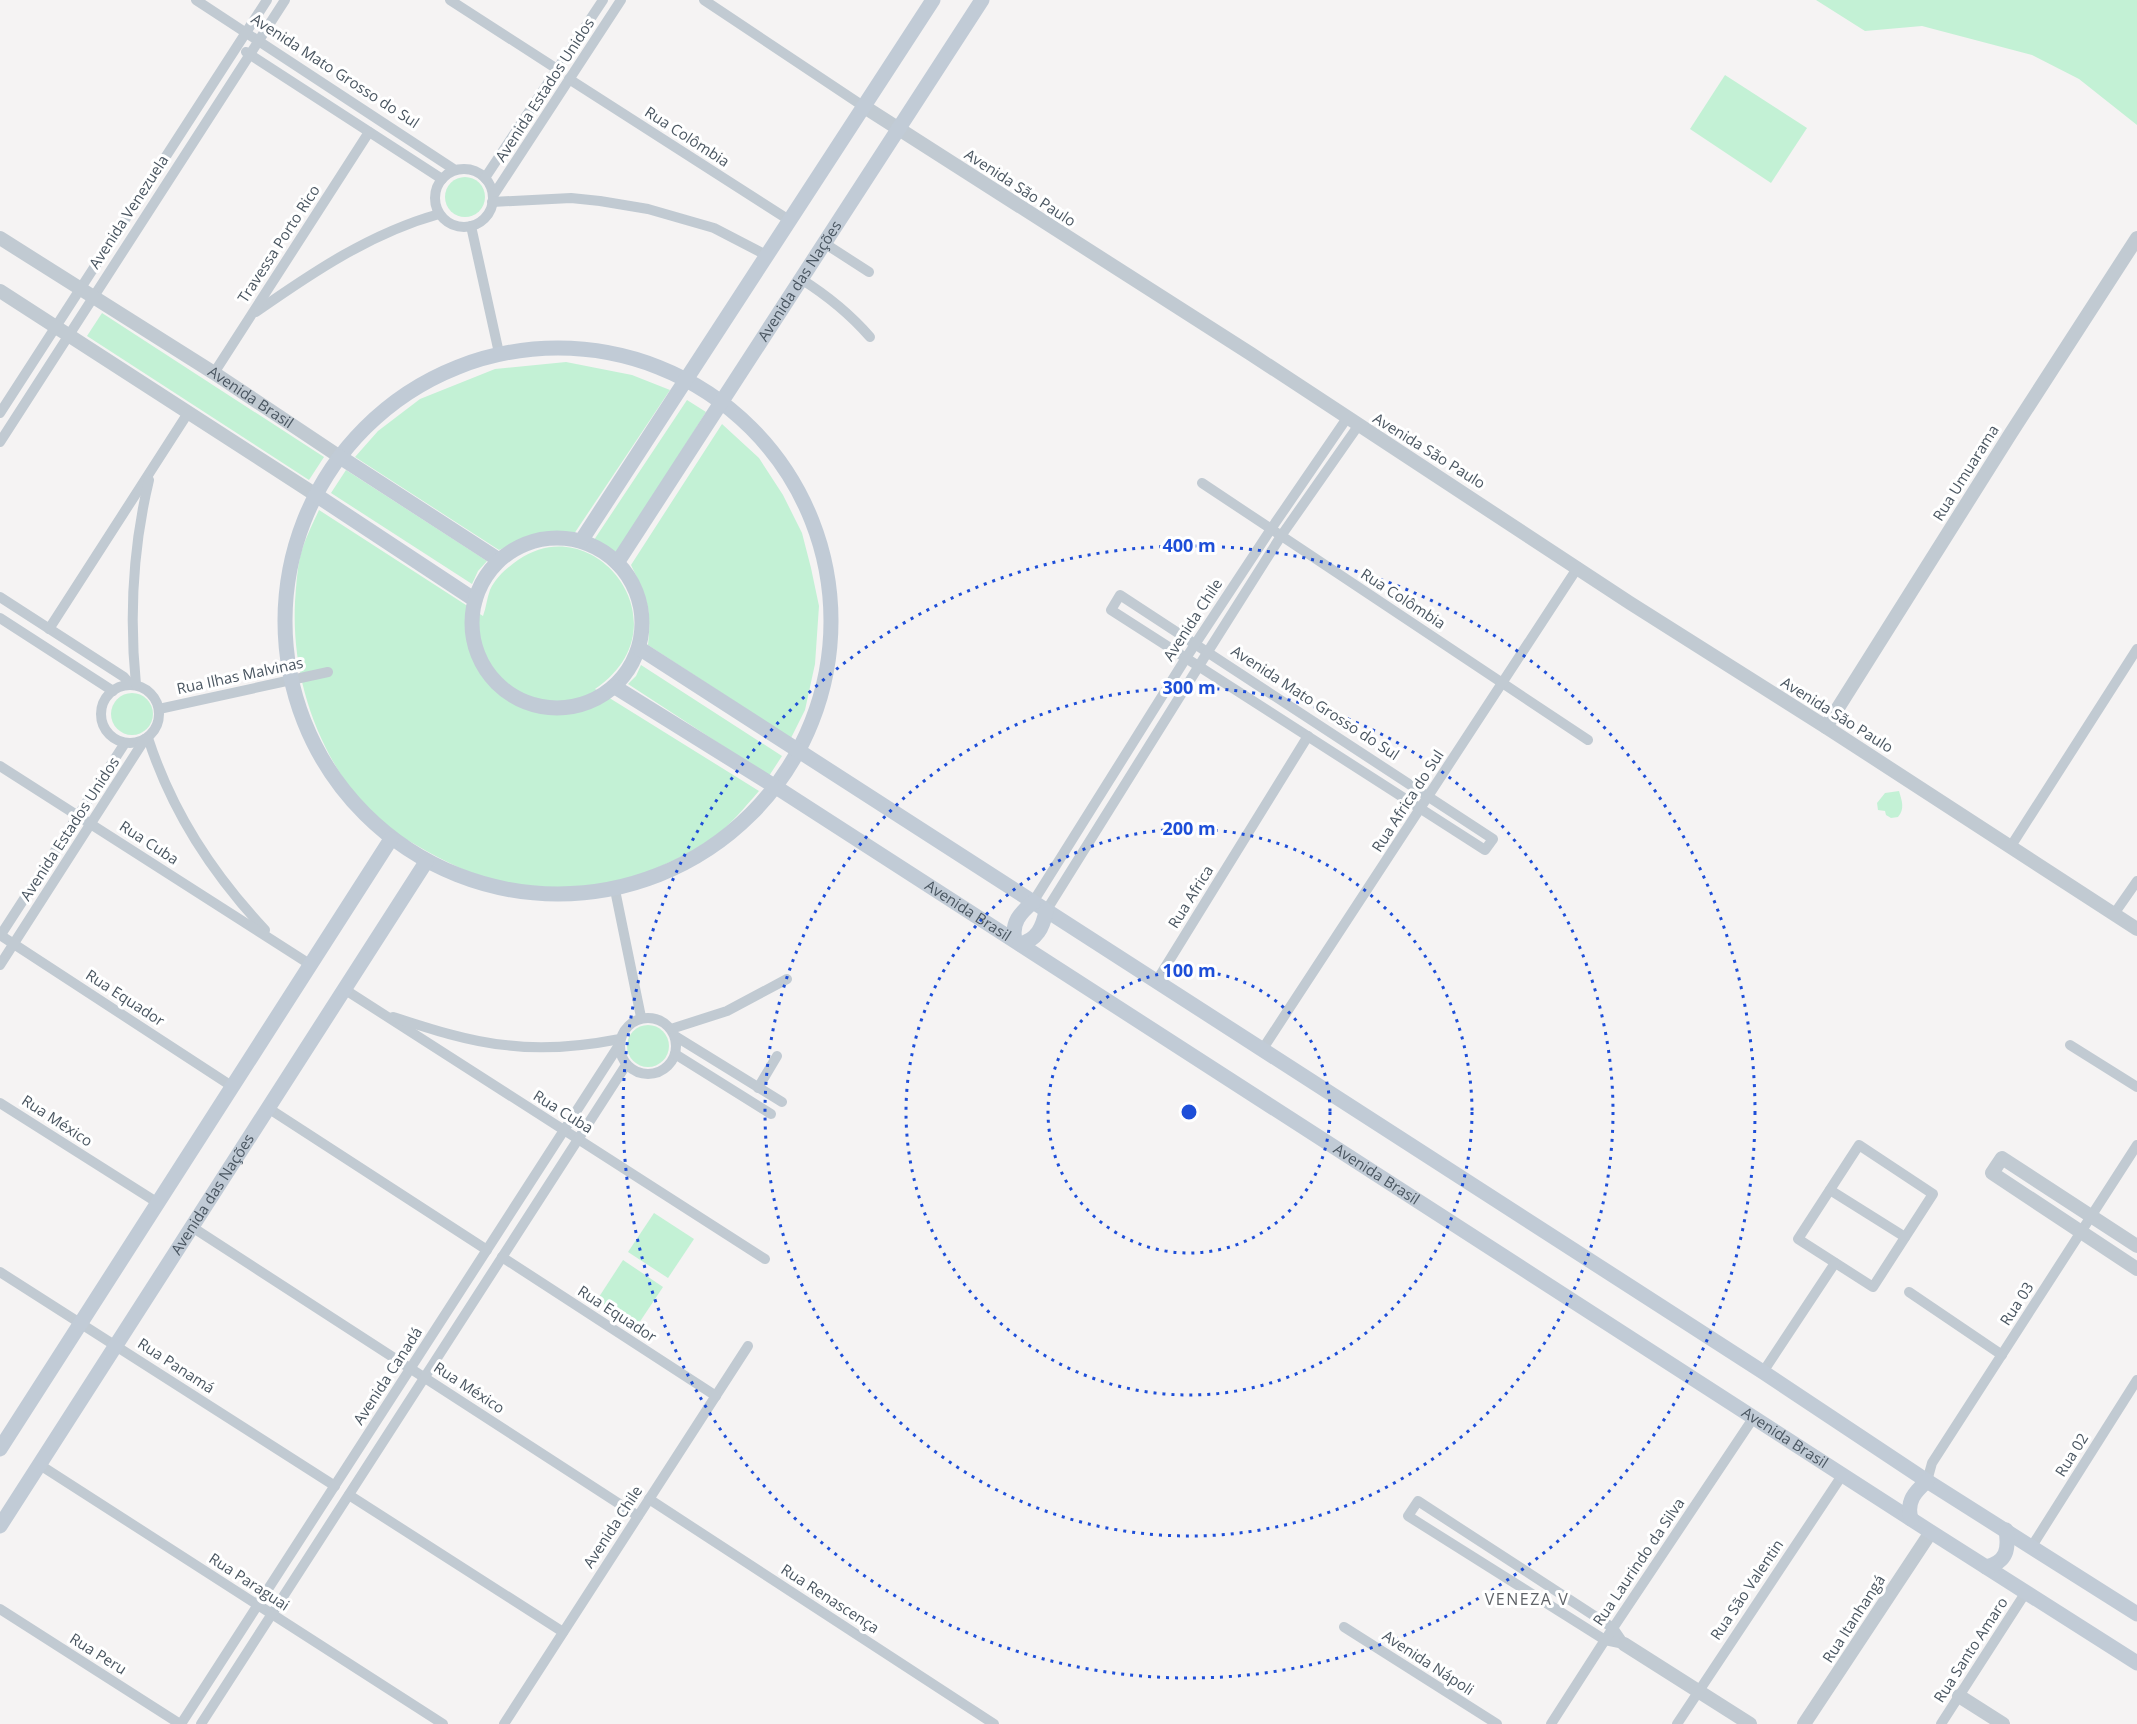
<svg xmlns="http://www.w3.org/2000/svg" width="2137" height="1724" viewBox="0 0 2137 1724" font-family="'Open Sans',sans-serif">
  <style>
    .green { fill: #c3f1d5 }
    .lines { fill: none; stroke-linecap: round; stroke-linejoin: round }
    .minor { stroke: #c1cad2; stroke-width: 10 }
    .tertiary { stroke: #c1cad2; stroke-width: 14 }
    .secondary { stroke: #c1cbd6; stroke-width: 15 }
    .ring { fill: none; stroke: #1d4ed8; stroke-width: 3; stroke-dasharray: 3 6 }
    .labels { text-anchor: middle; stroke-width: 6; stroke-linejoin: round; paint-order: stroke }
    .street-label { font-size: 15px; fill: #4a5661; stroke: #fff }
    .neighbourhood-label { font-size: 16px; letter-spacing: 1.5px; fill: #5f6368; stroke: #fff }
    .centre { fill: #1d4ed8; stroke: #fff; stroke-width: 3 }
    .ring-label { font-size: 18px; text-anchor: middle; font-weight: bold; fill: #1d4ed8; stroke: #fff; stroke-width: 6; stroke-linejoin: round; paint-order: stroke }
  </style>
  <rect width="100%" height="100%" fill="#f5f3f3"/>
  <g class="green">
    <polygon points="1816,0 2137,0 2137,125 2079,79 2032,55 1922,26 1865,31"/>
    <polygon points="1725,75 1807,128 1771,183 1690,129"/>
    <circle cx="465" cy="197" r="20"/>
    <polygon points="102,313 324,457 309,480 87,336"/>
    <path d="M566,362L632,375L670,390L574,534C544,530 525,538 499,550L355,457L378,431L420,399L495,369Z"/>
    <polygon points="687,400 706,412 616,555 604,545 594,540"/>
    <path d="M722,424L759,458L783,495L802,533L811,568L819,606L815,664L805,710L791,738L648,645C652,608 647,598 631,565Z"/>
    <polygon points="346,470 487,561 478,571 472,584 331,493"/>
    <path d="M319,510L483,616C486,608 487,598 490,590C496,577 507,568 518,560C595,506 688,626 595,689L759,791C744,808 730,826 711,839C661,873 595,894 534,889C493,885 451,866 416,845C405,838 391,832 381,824C365,811 354,795 343,778C309,725 292,665 295,602C296,587 297,571 300,557C304,541 312,525 319,510Z"/>
    <polygon points="641,665 782,756 769,776 628,684 636,676"/>
    <circle cx="132" cy="714" r="21"/>
    <path d="M1899,791C1902,801 1905,809 1898,817L1891,818L1886,815L1885,811L1878,810L1877,803L1885,793Z"/>
    <circle cx="648" cy="1046" r="21"/>
    <polygon points="654,1213 694,1239 668,1278 628,1252"/>
    <polygon points="623,1260 663,1287 637,1326 597,1300"/>
  </g>
  <g class="lines">
    <g class="minor">
      <polyline points="196,0 455,170"/>
      <polyline points="450,0 557,69"/>
      <polyline points="704,0 863,106"/>
      <polyline points="246,52 442,179"/>
      <polyline points="569,79 789,220"/>
      <circle cx="464" cy="198" r="29"/>
      <polyline points="485,178 603,0"/>
      <polyline points="493,196 621,0"/>
      <polyline points="492,202 571,198 600,201 648,209 714,228 766,255"/>
      <polyline points="471,226 499,353"/>
      <polyline points="824,243 869,272"/>
      <path d="M801,279C828,296 850,314 870,337"/>
      <path d="M256,312C313,272 371,233 439,214"/>
      <polyline points="214,373 369,132"/>
      <polyline points="0,413 267,0"/>
      <polyline points="0,442 285,0"/>
      <polyline points="1202,483 1588,740"/>
      <polygon points="1120,595 1493,839 1485,850 1111,610"/>
      <polyline points="0,597 124,677 131,685"/>
      <polyline points="0,618 113,691"/>
      <polyline points="49,629 188,413"/>
      <circle cx="130" cy="714" r="29"/>
      <path d="M136,685C129,615 133,547 149,480"/>
      <polyline points="159,709 328,672"/>
      <path d="M148,738C172,812 212,873 265,930"/>
      <polyline points="0,766 311,965"/>
      <polyline points="2011,846 2137,649"/>
      <polyline points="615,890 641,1017"/>
      <polyline points="1033,902 1186,658 1271,529 1347,418"/>
      <polyline points="1046,911 1207,653 1281,536 1358,426"/>
      <polyline points="2114,914 2137,881"/>
      <polyline points="0,935 233,1087"/>
      <polyline points="0,936 125,743"/>
      <polyline points="0,965 145,739"/>
      <polyline points="1156,982 1308,736"/>
      <polyline points="344,989 765,1259"/>
      <path d="M393,1017C427,1028 470,1042 505,1045C542,1050 584,1046 620,1039"/>
      <circle cx="648" cy="1046" r="28"/>
      <polyline points="671,1029 727,1011 787,979"/>
      <polyline points="675,1036 782,1102"/>
      <polyline points="2070,1045 2137,1087"/>
      <polyline points="1262,1050 1578,567"/>
      <polyline points="675,1054 771,1114"/>
      <polyline points="758,1088 777,1056"/>
      <polyline points="0,1103 158,1203"/>
      <polyline points="268,1108 487,1250"/>
      <polygon points="1859,1145 1933,1194 1873,1287 1798,1239"/>
      <polyline points="1830,1190 1905,1237"/>
      <polyline points="192,1227 638,1516"/>
      <polyline points="502,1257 716,1396"/>
      <polyline points="0,1272 335,1486"/>
      <polyline points="1909,1292 2002,1355"/>
      <polyline points="1763,1372 1835,1263"/>
      <polyline points="40,1465 443,1724"/>
      <polyline points="1927,1481 1932,1463 2137,1145"/>
      <polyline points="349,1495 563,1632"/>
      <polyline points="649,1499 994,1724"/>
      <polygon points="1418,1501 1613,1628 1624,1644 1605,1640 1408,1516"/>
      <polyline points="2032,1546 2137,1380"/>
      <polyline points="0,1609 180,1724"/>
      <polyline points="1344,1627 1497,1724"/>
      <polyline points="181,1724 619,1045"/>
      <polyline points="201,1724 626,1065"/>
      <polyline points="504,1724 748,1346"/>
      <polyline points="1551,1724 1605,1640 1754,1417"/>
      <polyline points="1677,1724 1843,1474"/>
      <polyline points="1941,1724 2026,1592"/>
    </g>
    <g class="tertiary">
      <polyline points="863,106 1251,354 1630,603 1826,727 2137,929"/>
      <path id="s1" d="M0,238L214,373L340,457"/>
      <polyline points="0,291 316,495"/>
      <polyline points="1826,727 2011,433 2137,238"/>
      <polyline points="2137,1246 2002,1158 1992,1173 2137,1269"/>
      <polyline points="1624,1644 1750,1724"/>
      <polyline points="1959,1696 2003,1724"/>
      <polyline points="1804,1724 1931,1532"/>
    </g>
    <g class="secondary">
      <circle cx="558" cy="621" r="273"/>
      <polyline points="340,457 499,560"/>
      <polyline points="316,495 475,600"/>
      <circle cx="557" cy="623" r="85"/>
      <polyline points="581,541 933,0"/>
      <path id="s2" d="M617,563L982,0"/>
      <polyline points="639,648 1763,1372 1927,1481 2137,1614"/>
      <path id="s3" d="M615,687L779,789L1931,1532L2137,1663"/>
      <path d="M1015,940C1011,923 1020,913 1033,902"/>
      <path d="M1020,944C1037,940 1043,927 1046,911"/>
      <polyline points="0,1449 391,839"/>
      <path d="M1911,1519C1906,1501 1915,1492 1927,1481"/>
      <path id="s4" d="M0,1526L426,862"/>
      <path d="M1986,1567C2007,1562 2009,1549 2006,1530"/>
    </g>
  </g>
  <g class="ring">
    <circle cx="1189" cy="1112" r="141"/>
    <circle cx="1189" cy="1112" r="283"/>
    <circle cx="1189" cy="1112" r="424"/>
    <circle cx="1189" cy="1112" r="566"/>
  </g>
  <g class="labels">
    <g class="street-label">
      <text transform="translate(335 71) rotate(33)" y="5">Avenida Mato Grosso do Sul</text>
      <text transform="translate(545 90) rotate(-57)" y="5">Avenida Estados Unidos</text>
      <text transform="translate(687 137) rotate(33)" y="5">Rua Colômbia</text>
      <text transform="translate(1020 188) rotate(33)" y="5">Avenida São Paulo</text>
      <text transform="translate(129 212) rotate(-57)" y="5">Avenida Venezuela</text>
      <text transform="translate(279 244) rotate(-57)" y="5">Travessa Porto Rico</text>
      <text dy="5" stroke="none"><textPath href="#s2" startOffset="336">Avenida das Nações</textPath></text>
      <text dy="5" stroke="none"><textPath href="#s1" startOffset="297">Avenida Brasil</textPath></text>
      <text transform="translate(1429 451) rotate(32)" y="5">Avenida São Paulo</text>
      <text transform="translate(1966 473) rotate(-58)" y="5">Rua Umuarama</text>
      <text transform="translate(1403 599) rotate(33)" y="5">Rua Colômbia</text>
      <text transform="translate(1193 620) rotate(-57)" y="5">Avenida Chile</text>
      <text transform="translate(240 676) rotate(-12)" y="5">Rua Ilhas Malvinas</text>
      <text transform="translate(1315 703) rotate(33)" y="5">Avenida Mato Grosso do Sul</text>
      <text transform="translate(1837 715) rotate(32)" y="5">Avenida São Paulo</text>
      <text transform="translate(1408 801) rotate(-57)" y="5">Rua Africa do Sul</text>
      <text transform="translate(70 829) rotate(-57)" y="5">Avenida Estados Unidos</text>
      <text transform="translate(149 843) rotate(33)" y="5">Rua Cuba</text>
      <text transform="translate(1191 897) rotate(-58)" y="5">Rua Africa</text>
      <text dy="5" stroke="none"><textPath href="#s3" startOffset="418">Avenida Brasil</textPath></text>
      <text transform="translate(125 998) rotate(33)" y="5">Rua Equador</text>
      <text transform="translate(563 1112) rotate(32)" y="5">Rua Cuba</text>
      <text transform="translate(57 1121) rotate(33)" y="5">Rua México</text>
      <text dy="5" stroke="none"><textPath href="#s3" startOffset="904">Avenida Brasil</textPath></text>
      <text dy="5" stroke="none"><textPath href="#s4" startOffset="394">Avenida das Nações</textPath></text>
      <text transform="translate(2017 1304) rotate(-57)" y="5">Rua 03</text>
      <text transform="translate(617 1314) rotate(33)" y="5">Rua Equador</text>
      <text transform="translate(176 1366) rotate(33)" y="5">Rua Panamá</text>
      <text transform="translate(388 1376) rotate(-57)" y="5">Avenida Canadá</text>
      <text transform="translate(469 1388) rotate(33)" y="5">Rua México</text>
      <text dy="5" stroke="none"><textPath href="#s3" startOffset="1390">Avenida Brasil</textPath></text>
      <text transform="translate(2072 1455) rotate(-58)" y="5">Rua 02</text>
      <text transform="translate(613 1527) rotate(-57)" y="5">Avenida Chile</text>
      <text transform="translate(1639 1562) rotate(-56)" y="5">Rua Laurindo da Silva</text>
      <text transform="translate(249 1582) rotate(33)" y="5">Rua Paraguai</text>
      <text transform="translate(1747 1590) rotate(-56)" y="5">Rua São Valentin</text>
      <text transform="translate(830 1599) rotate(33)" y="5">Rua Renascença</text>
      <text transform="translate(1854 1619) rotate(-57)" y="5">Rua Itanhangá</text>
      <text transform="translate(1971 1650) rotate(-57)" y="5">Rua Santo Amaro</text>
      <text transform="translate(98 1654) rotate(32)" y="5">Rua Peru</text>
      <text transform="translate(1428 1663) rotate(33)" y="5">Avenida Nápoli</text>
    </g>
    <g class="neighbourhood-label">
      <text x="1527" y="1605">VENEZA V</text>
    </g>
  </g>
  <circle cx="1189" cy="1112" r="9" class="centre"/>
  <g class="ring-label">
    <text x="1189" y="552">400 m</text>
    <text x="1189" y="694">300 m</text>
    <text x="1189" y="835">200 m</text>
    <text x="1189" y="977">100 m</text>
  </g>
</svg>
